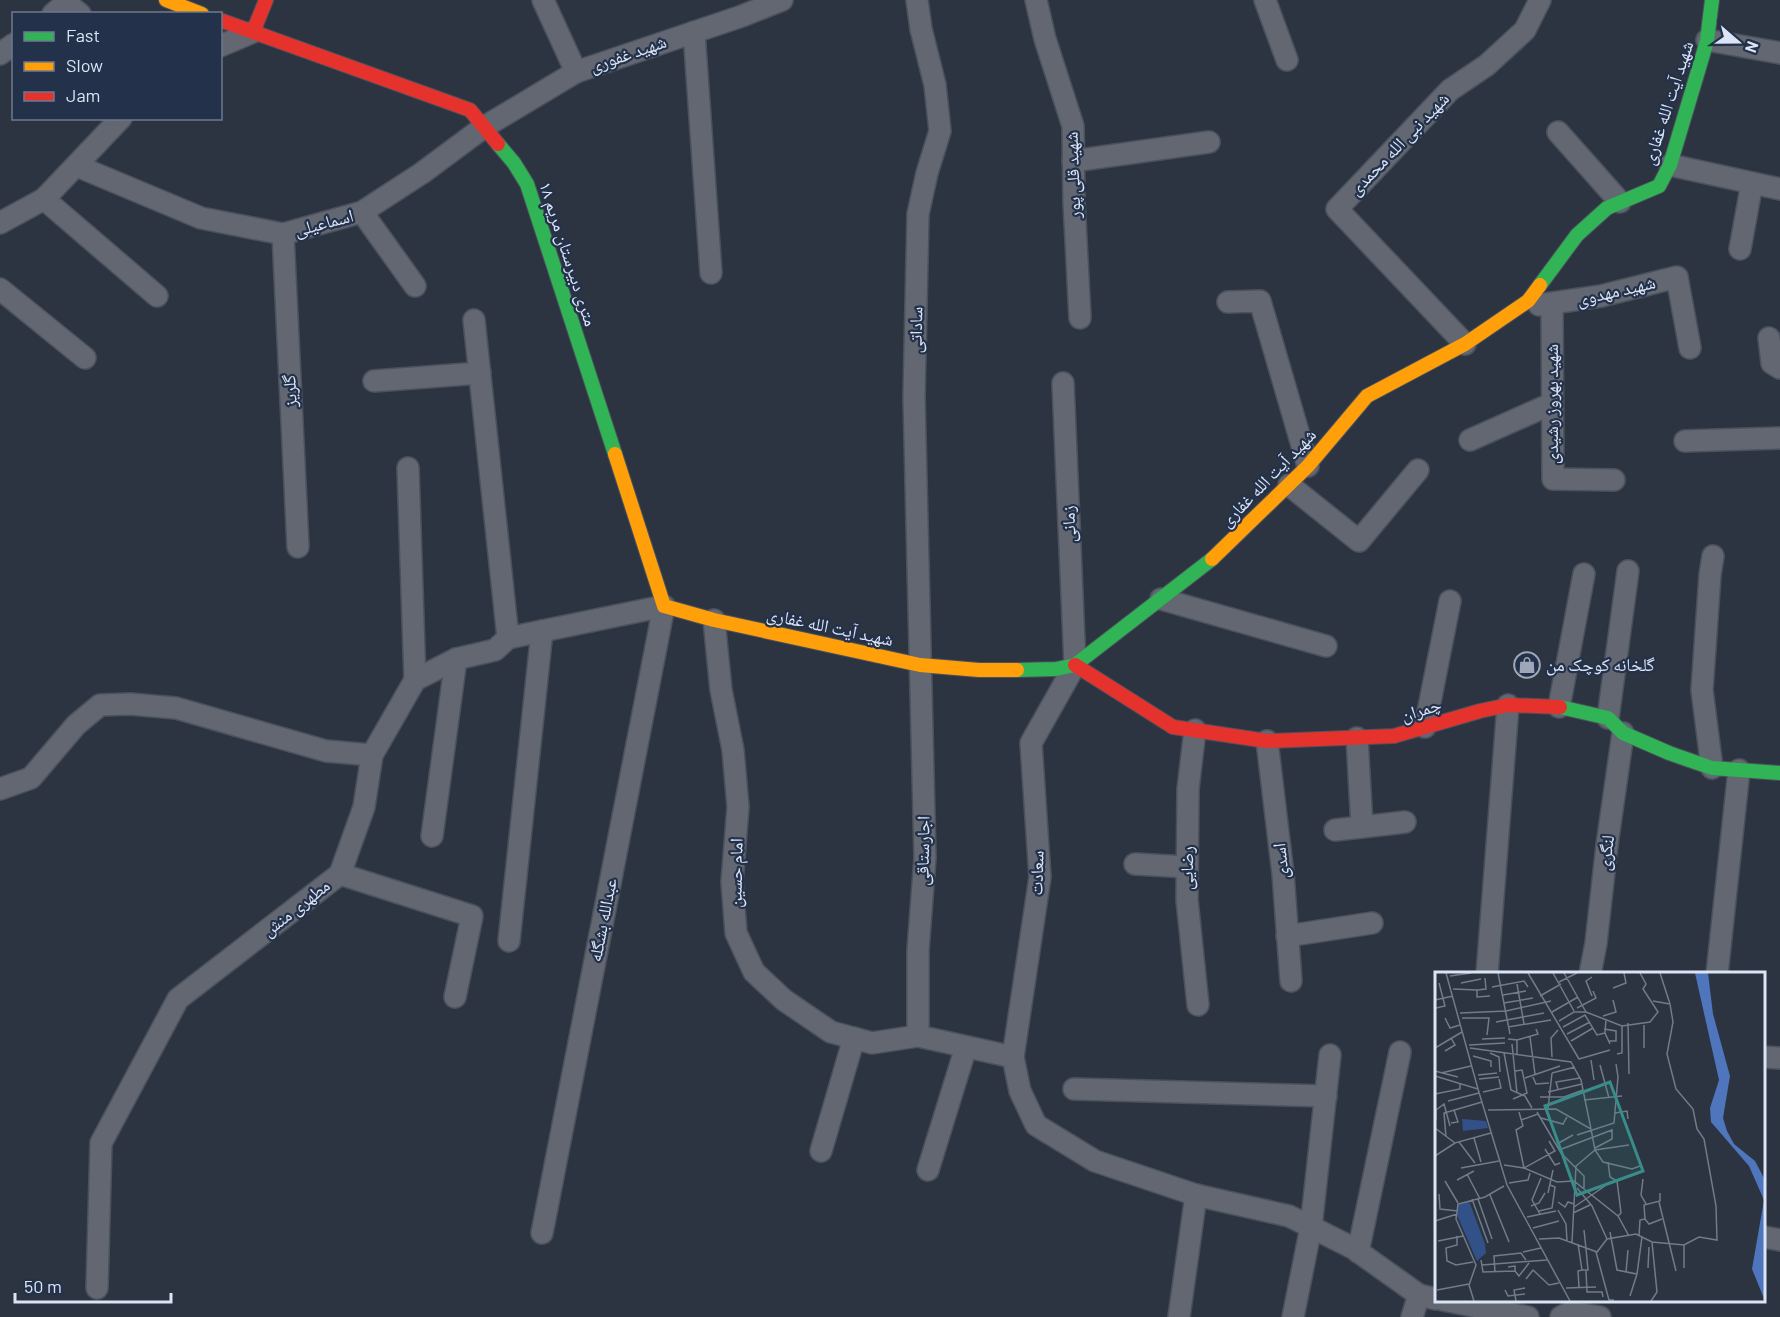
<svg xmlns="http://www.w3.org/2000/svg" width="1780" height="1317" viewBox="0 0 1780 1317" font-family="Barlow,'Noto Naskh Arabic',sans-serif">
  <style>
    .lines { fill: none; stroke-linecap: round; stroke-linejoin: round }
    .street-casing { stroke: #4a515c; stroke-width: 24 }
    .fast-casing { stroke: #4a515c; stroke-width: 16 }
    .slow-casing { stroke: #4a515c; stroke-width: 16 }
    .jam-casing { stroke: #4a515c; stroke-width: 16 }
    .street { stroke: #626771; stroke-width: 21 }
    .fast { stroke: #30b455; stroke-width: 14 }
    .slow { stroke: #ff9f0a; stroke-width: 14 }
    .jam { stroke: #e5322d; stroke-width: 14 }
    .labels { text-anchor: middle; stroke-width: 4.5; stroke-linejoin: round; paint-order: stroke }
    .street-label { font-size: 18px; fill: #dce5f6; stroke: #23314a }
    .poi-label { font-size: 18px; fill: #dce5f6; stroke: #23314a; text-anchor: start }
    .inset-road { fill: none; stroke: #727b89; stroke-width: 1.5 }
    .view { fill: #388c89; fill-opacity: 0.15; stroke: #388c89; stroke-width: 3 }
    .inset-edge { fill: none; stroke: #dce5f6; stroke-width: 3 }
  </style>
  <rect width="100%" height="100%" fill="#2c3441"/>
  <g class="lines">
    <g class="street-casing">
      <g id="street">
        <polyline points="543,0 576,72"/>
        <polyline points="917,0 921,29 935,85 940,131 927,173 918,214 914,397 925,858 918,950 918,1036"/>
        <polyline points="1036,0 1045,39 1073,126 1074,202 1080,318"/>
        <polyline points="1265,0 1287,60"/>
        <polyline points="53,14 66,3 80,14"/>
        <polyline points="694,32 711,273"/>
        <polyline points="1707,40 1780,53"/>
        <polyline points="220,46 253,32"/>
        <polyline points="0,54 14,44"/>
        <polyline points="1558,132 1620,202"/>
        <polyline points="1073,161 1209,142"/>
        <polyline points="1670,165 1780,189"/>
        <polyline points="77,166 201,218 283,234 362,212 422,173 484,127 576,72 742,16 782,0"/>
        <polyline points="44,199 157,296"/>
        <polyline points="362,212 415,286"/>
        <polyline points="0,223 44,199 121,118"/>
        <polyline points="283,234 298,547"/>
        <polyline points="1740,249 1752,183"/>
        <polyline points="0,289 85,358"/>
        <polyline points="1228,302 1260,301 1308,466"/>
        <polyline points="1552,304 1553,479 1614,480"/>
        <polyline points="1539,305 1601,296 1677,277 1690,348"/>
        <polyline points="474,320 508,638"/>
        <polyline points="1769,338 1772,363 1780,368"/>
        <polyline points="1465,344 1337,209 1450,90 1487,65 1525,30 1540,0"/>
        <polyline points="374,381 480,373"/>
        <polyline points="1063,383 1075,665 1031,743 1040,877 1013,1057 1020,1091 1036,1125 1095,1161 1196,1195 1289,1216 1353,1248 1419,1295 1436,1299"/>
        <polyline points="1470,440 1551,404"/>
        <polyline points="1685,441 1780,438"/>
        <polyline points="408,468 415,680"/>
        <polyline points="1289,485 1359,541 1418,470"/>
        <polyline points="1161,599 1326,646"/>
        <polyline points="714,620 721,690 733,750 738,807 732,882 736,933 754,972 784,1000 831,1032 872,1043 918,1036 1013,1057"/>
        <polyline points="1559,707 1584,574"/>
        <polyline points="1608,718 1628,571"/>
        <polyline points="1425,727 1450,601"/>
        <polyline points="1195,730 1188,789 1187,900 1198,1005"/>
        <polyline points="1357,738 1362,827 1405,822"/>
        <polyline points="1267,741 1283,874 1291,981"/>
        <polyline points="1712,768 1702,690 1710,575 1713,556"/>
        <polyline points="0,789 31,778 76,725 100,705 130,704 176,708 326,751 372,755"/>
        <polyline points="1335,830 1362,827"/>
        <polyline points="432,836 456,659"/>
        <polyline points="1135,864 1187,867"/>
        <polyline points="340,874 472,916 455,997"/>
        <polyline points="1287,936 1372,923"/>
        <polyline points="509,941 542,631"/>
        <polyline points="1487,974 1508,705"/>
        <polyline points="1590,974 1596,943 1607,845 1623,733"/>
        <polyline points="1717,974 1739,770"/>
        <polyline points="1764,1057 1780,1058"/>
        <polyline points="1074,1089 1326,1096"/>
        <polyline points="821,1151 854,1038"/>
        <polyline points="928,1170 966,1047"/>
        <polyline points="1764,1237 1780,1240"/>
        <polyline points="1358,1252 1400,1052"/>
        <polyline points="97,1288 101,1143 178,999 340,874 364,807 372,755 415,680 456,659 495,650 508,638 664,606 542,1233"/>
        <polyline points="1443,1300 1528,1317"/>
        <polyline points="1179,1317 1196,1195"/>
        <polyline points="1293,1317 1311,1227 1330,1055"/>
        <polyline points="1412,1317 1419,1295"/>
        <polyline points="1561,1317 1571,1312 1600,1317"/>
      </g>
    </g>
    <g class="fast-casing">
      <g id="fast">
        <polyline points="498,144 514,163 527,184 615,454"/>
        <polyline points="1540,285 1577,235 1607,208 1659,186 1670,165 1707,41 1712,0"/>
        <polyline points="1017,670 1056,669 1075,665 1212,559"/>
        <polyline points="1560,707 1608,718 1623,733 1669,753 1712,768 1780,773"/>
      </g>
    </g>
    <g class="slow-casing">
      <g id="slow">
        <polyline points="166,0 202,14"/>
        <polyline points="615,454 664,606 714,620 920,665 979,670 1017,670"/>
        <polyline points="1212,559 1308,466 1367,396 1465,344 1528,301 1540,285"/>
      </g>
    </g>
    <g class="jam-casing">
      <g id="jam">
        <polyline points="220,20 470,110 498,144"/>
        <polyline points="253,32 266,0"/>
        <polyline points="1075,665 1173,727 1267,741 1394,736 1480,711 1508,705 1560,707"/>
      </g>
    </g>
    <use href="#street" class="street"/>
    <use href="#fast" class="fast"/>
    <use href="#slow" class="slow"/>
    <use href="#jam" class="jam"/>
  </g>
  <defs>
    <g id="shop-ring" transform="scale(1.35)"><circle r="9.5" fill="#23314a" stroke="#9ea7b7" stroke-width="1.5"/><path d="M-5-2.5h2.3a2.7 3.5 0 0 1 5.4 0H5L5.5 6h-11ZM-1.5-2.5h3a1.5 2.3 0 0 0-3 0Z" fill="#9ea7b7"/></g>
  </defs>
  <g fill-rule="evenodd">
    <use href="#shop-ring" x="1527" y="665"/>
  </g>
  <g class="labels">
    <g class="street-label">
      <text transform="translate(628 54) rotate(-19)" y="6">شهید غفوری</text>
      <text transform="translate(1668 103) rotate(-72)" y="6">شهید آیت الله غفاری</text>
      <text transform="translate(1399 144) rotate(-46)" y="6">شهید نبی الله محمدی</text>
      <text transform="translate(1073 175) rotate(-92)" y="6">شهید قلی پور</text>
      <text transform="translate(324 223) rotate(-15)" y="6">اسماعیلی</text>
      <text transform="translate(568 254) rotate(72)" y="6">۱۸ متری دبیرستان مریم</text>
      <text transform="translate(1616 291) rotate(-13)" y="6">شهید مهدوی</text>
      <text transform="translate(916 330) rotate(-89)" y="6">ساداتی</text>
      <text transform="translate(290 391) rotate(-93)" y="6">گلریز</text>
      <text transform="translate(1552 404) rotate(-90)" y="6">شهید بهروز رشیدی</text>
      <text transform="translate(1268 478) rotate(-46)" y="6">شهید آیت الله غفاری</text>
      <text transform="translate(1069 524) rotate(-92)" y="6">زمانی</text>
      <text transform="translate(830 627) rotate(12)" y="6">شهید آیت الله غفاری</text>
      <text transform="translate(1421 710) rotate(-17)" y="6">چمران</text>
      <text transform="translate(923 851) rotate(-89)" y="6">اجارستاقی</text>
      <text transform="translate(1606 853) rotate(-83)" y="6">لنگری</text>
      <text transform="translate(1281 861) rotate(-96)" y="6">اسدی</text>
      <text transform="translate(1187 868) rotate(-89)" y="6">رضایی</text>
      <text transform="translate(736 873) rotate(-89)" y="6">امام حسین</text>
      <text transform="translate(1037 873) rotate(-88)" y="6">سعادت</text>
      <text transform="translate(296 908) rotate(-38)" y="6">مطهری منش</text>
      <text transform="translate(603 920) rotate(-79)" y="6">عبدالله بشگله</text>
    </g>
    <g class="poi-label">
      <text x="1546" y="671">گلخانه کوچک من</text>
    </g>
  </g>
  <g transform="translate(1435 972)">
    <rect width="330" height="330" fill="#2c3441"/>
    <path d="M27,147L51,149L53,156L28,159Z" fill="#335189"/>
    <path d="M34,229L50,272L51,281L42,289L22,243L23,232Z" fill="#335189"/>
    <path d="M260,1H273L278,42L295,104L288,146L292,159L299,172L320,189L330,208V329L317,297L329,228L314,194L276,150L275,136L284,108Z" fill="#4f75bd"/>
    <path class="inset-road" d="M11,1L43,117M63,1L75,62M93,1L144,87M118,1L139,39M129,1L151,40M15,4L36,1M157,5L151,9L157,24M124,10L142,1M26,11L46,7M82,12L89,52M57,15L89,9L93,15M178,16L191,11L189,1M18,17L42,18V25L55,24M42,18L51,17L50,6M68,23L91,19M105,24L126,12M0,28L18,24M218,29L235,32L225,1M69,31L98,26M1,36L10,34L4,11M142,36L161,26L158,19M117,40L143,25M25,41L71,39L116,29M168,44L181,40L178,28M10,46L15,56L25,53M27,46H54L52,63M171,47L170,61L175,72M124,49L139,40H151L187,54L215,50L223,40L208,17L211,12L205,1M61,50L109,41M193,51L194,102M73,55L116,48M128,55L150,43L162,63L170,61M169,57L181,59V69H174M132,62L155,50M95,65L100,102M47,67L70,66M73,67L82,68V83M82,68L103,62L101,57M136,69L158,56M77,72L82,121M34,73L70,71M0,76L27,60M35,76L136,90L146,108L156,157M209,76V53M10,79L20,73L16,66M55,81L64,85L65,100M69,81L76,118L90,124L97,136M182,82L187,81V54M38,84L56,89V95M117,85L116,66L123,58M144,87L175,78M156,88L159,108M165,93L174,126M0,99L23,105M6,101L36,94M117,101L140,95M43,103L62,101M97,103L101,112L114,111M0,104L43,117L72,213L135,329M90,106L125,94M44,107L64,105M123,117L121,110L145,106M48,120L66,116L64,107M113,120L147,112M0,122L25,117V112M105,125H129L148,118M78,127L92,121L87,98L80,99M149,128L187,124M13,129L44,121M113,137L117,101M53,138L121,137L156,157L160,178L168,190L197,197L205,194M84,140L88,154L81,158L89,196L120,179L114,169M102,140L126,181L149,204V216M180,141L192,139L193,147M106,146L128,152L133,143M1,148V138L9,132L15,154M86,148L103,142M16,151L23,150L19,138M0,156L20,171L56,161M142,163L179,151L183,105L181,92M11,165L9,141L47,130M39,166L46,190M24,170L40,191M122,172L138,163M160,176L177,167V157M110,177L120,193L125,191M124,178L177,158M0,184L20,171M173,190L175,205L182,209L186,241L183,244M69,193L89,196L122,210L139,209L183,244L194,264M26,196L64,189M32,202L45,227M208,207L206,223L211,232M22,208L39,199M10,209L23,231M74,211L93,208L95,201M142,216L157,234L172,267M113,221L118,198M4,222L5,237L23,239M55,223L74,270M37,227L53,271M43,227L57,267M123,230L130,235L133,230L139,232M224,230L241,299M96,234L104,231L110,221M139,235L170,214M123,238L131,252L132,269M104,239L117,236L120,215L115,213M138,241L155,233M105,242L97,228L106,206M92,245L121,239M210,247L209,233L225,229V221M210,247L214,252L227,247M0,249L22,242M98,256L124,249M149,258L151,277M175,260L182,298L202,302L207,265M22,264V273L11,276L12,289L21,293L38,290M204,264L205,248L210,247M104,267L124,266L162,280L172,267L201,262L217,270L249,273L264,265L282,268L281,234L269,167L262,157L258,137L241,117L232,82L238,50L235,32M3,269L28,264M137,270L141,194L160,178L194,173M143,272L147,298M249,273V296M88,280L106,276M161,280L174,328H179M46,288L48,300L80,299V294L73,295M47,293L112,288M213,296L214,275M147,298H153L151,277M80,299L84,304L94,291M151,299L152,320H167L168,325M60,300L59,284L86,281L91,288M191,300L193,278M91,307L98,298L114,313L124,311M144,315L143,299L147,298M131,316L161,315M2,318L34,312M70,318L73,324L90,322M195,324L202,302M39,329L34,313L41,293L21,247L23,232L50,225L69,214M81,329L79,318L90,316M216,329L222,320L217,270"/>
    <path class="view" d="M175,110L208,199L142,223L110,134Z"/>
    <rect width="330" height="330" class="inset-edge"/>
  </g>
  <rect x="12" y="12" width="210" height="108" fill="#23314a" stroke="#6d798f" stroke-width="1.5"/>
  <rect x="24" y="32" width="30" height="9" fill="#30b455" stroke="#6d798f" stroke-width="1.5"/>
  <text x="66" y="42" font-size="18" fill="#dce5f6">Fast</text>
  <rect x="24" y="62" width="30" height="9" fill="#ff9f0a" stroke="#6d798f" stroke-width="1.5"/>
  <text x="66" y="72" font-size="18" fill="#dce5f6">Slow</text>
  <rect x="24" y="92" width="30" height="9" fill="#e5322d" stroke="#6d798f" stroke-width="1.5"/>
  <text x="66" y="102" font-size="18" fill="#dce5f6">Jam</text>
  <g transform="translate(1738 42) rotate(110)" stroke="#23314a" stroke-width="4.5" paint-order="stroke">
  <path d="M0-4.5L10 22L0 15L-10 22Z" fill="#dce5f6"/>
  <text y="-9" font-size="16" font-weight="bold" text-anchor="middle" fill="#dce5f6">N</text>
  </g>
  <path d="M15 1293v9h156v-9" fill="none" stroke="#dce5f6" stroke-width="3"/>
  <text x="24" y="1293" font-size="18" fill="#dce5f6" stroke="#23314a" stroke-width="4.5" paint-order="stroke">50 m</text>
</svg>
